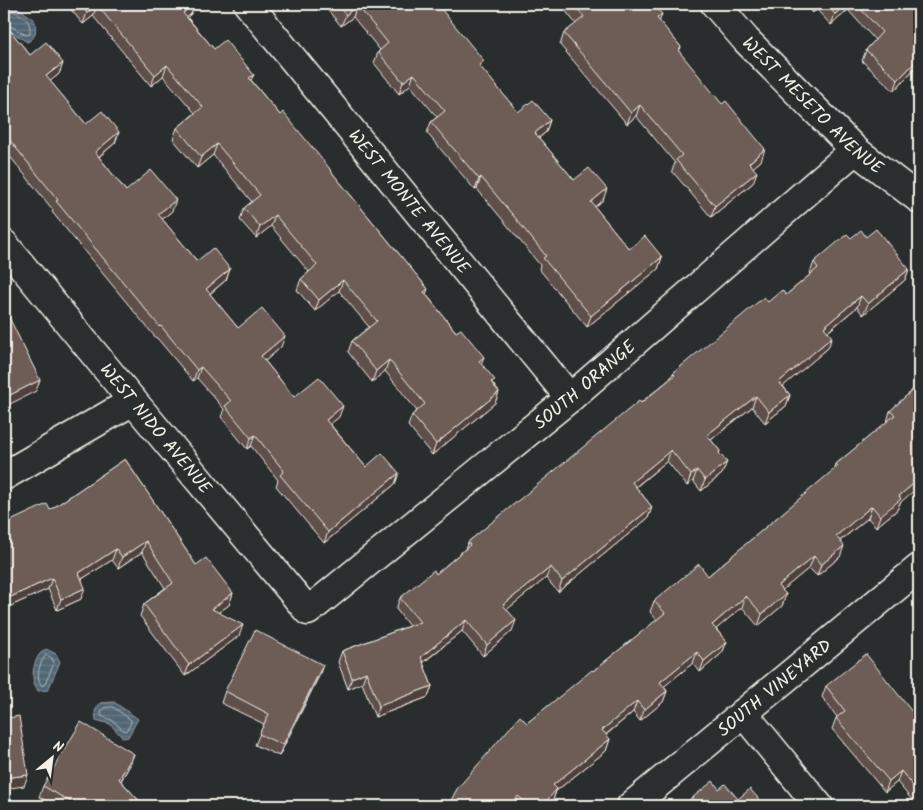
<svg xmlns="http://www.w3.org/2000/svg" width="923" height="810" viewBox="0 0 923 810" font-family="Kalam,sans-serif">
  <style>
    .water { fill: url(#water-rules); stroke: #929da2 }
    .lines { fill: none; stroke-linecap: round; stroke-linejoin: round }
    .shore { stroke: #b3b9ba; stroke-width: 1 }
    .minor-casing { stroke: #f4f1e8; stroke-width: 31 }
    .minor { stroke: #2a2d2e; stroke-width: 28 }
    .wall { fill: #5f4f4b; stroke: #f4f1e8 }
    .shaded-wall { fill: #4d403d; stroke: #f4f1e8 }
    .building { fill: #6e5c57; stroke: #f4f1e8 }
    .labels { text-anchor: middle; stroke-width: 4; stroke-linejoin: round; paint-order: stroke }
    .street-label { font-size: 18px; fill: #f4f1e8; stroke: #2a2d2e }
  </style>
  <defs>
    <pattern id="water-rules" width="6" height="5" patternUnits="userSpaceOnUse" patternTransform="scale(1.25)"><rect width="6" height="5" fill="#516574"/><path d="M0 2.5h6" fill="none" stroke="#6b7c88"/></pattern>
  </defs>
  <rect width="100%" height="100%" fill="#2a2d2e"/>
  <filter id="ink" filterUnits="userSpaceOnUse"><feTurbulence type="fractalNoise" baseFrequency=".02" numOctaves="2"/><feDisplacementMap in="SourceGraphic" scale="10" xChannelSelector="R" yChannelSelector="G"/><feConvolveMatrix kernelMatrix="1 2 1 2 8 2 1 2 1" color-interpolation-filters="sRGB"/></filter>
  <g filter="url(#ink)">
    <g class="water">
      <path d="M15,6L34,19C36,27 38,38 27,42L6,28L4,21L6,8Z"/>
      <path d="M46,649L56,654L60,662L48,690L38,691C37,688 35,686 34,683C31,673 35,654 46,649Z"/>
      <polygon points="114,702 138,719 128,737 123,738 110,724 96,720 95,711 100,703"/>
    </g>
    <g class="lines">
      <g class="shore">
        <path d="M4,15L14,11C25,18 31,20 30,34L26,35L5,23"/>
        <path d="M46,655L52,658L54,663L45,684L42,686C35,678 39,663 46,655Z"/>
        <polygon points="113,707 131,720 131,723 126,731 123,730 112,720 101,716 101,712 104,708"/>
      </g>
      <g class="minor-casing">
        <g id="minor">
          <path id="s1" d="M248,4L570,398"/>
          <path id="s2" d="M715,4L746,40L855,150L919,199"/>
          <path id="s3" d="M4,244L133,401L308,611L570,398L855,150"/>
          <polyline points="4,476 133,401"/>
          <polyline points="743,713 819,806"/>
          <path id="s4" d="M631,806L919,568"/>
        </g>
      </g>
      <use href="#minor" class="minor"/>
    </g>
    <g class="wall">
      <polygon points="66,4 195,4 191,14 187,17 214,49 254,75 251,80 280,115 330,170 428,289 426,294 456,332 484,357 481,364 493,384 499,392 495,403 432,455 408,426 412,415 417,411 385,371 372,382 348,352 352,341 369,327 339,291 315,311 297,290 301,279 309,272 271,226 256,238 240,220 244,208 252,202 213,155 197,168 173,139 177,128 195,113 163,76 151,86 93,16 83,24"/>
      <polygon points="323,4 437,4 481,68 518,112 550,120 546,132 539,138 574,180 603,200 595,207 629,249 662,257 658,269 587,327 539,269 540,265 512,231 477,189 475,190 427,133 431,122 437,117 410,85 399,94 374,63 378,52 380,50 353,17 341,26"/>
      <polygon points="528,4 535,4 531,7"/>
      <polygon points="560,4 653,4 659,21 681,47 679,52 761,161 753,167 753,183 711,217 672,171 675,163 636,116 627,124 560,45 564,33 576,24"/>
      <polygon points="804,4 919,4 919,74 914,69 894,91 862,61 866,50 875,40 848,10 831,25 817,10 812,13"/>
      <polygon points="4,23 30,55 63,63 59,74 50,81 86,124 119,132 115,143 99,157 126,191 172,211 162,219 197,261 230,269 226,280 210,294 238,328 281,347 265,361 294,397 339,417 330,424 366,467 399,473 395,484 324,543 276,486 278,480 251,446 247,449 221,417 224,409 197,378 193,381 157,338 156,338 52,212 53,210 4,149"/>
      <polygon points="866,237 909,269 905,280 863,315 857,307 828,332 828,348 783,386 790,395 786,406 765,423 752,407 711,440 720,451 719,454 722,474 701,491 693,481 687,486 667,461 636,487 652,507 648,518 558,592 546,578 507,609 512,631 483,656 462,631 423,663 432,686 428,697 375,717 362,683 348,689 338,662 342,651 409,626 396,609 400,598 436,574 465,549 468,542 670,379 673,373 768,302 786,295 811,274 810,273 814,262 851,238"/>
      <polygon points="919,384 900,503 897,510 876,527 868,518 840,541 840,557 817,576 809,568 782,590 786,594 782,606 758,626 742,607 716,629 727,642 722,653 700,672 693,663 664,686 667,691 663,702 640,721 633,712 606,735 610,739 606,751 556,791 553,800 547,806 448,806 527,723 593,671 657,620 650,612 654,601 708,576 834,470 836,464 887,422 890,411"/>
      <polygon points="125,459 196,565 233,593 229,605 219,612 239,636 185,676 140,616 144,604 165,588 142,552 118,568 112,560 82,579 81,599 57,610 48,589 4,609 4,524 50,510"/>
      <polygon points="319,676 279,756 255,745 264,724 221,703 225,691"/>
      <polygon points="826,686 917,718 919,715 919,806 917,806 897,782 885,792 832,729 836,718 837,717 822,697"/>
      <polygon points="130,765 121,781 144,806 55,806 39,797 43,786"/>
    </g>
    <g class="shaded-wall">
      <polygon points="194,4 195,4 191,14 179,24 183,13"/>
      <polygon points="816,4 819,4 817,10 812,13"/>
      <polygon points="847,4 850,4 848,10 831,25 835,14"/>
      <polygon points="97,5 93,16 83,24 87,13"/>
      <polygon points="357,5 353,17 341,26 346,15"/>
      <polygon points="662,14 658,26 657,18"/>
      <polygon points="919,58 914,69 894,91 898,80"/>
      <polygon points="63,63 59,74 42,88 46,76"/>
      <polygon points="167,65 163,76 151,86 155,75"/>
      <polygon points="414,74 410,85 399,94 403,82"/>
      <polygon points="640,105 636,116 627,124 631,113"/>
      <polygon points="550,120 546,132 531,144 535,133"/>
      <polygon points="119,132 115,143 91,163 95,152"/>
      <polygon points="217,144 213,155 197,168 201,157"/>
      <polygon points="765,149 761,161 745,174 749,163"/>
      <polygon points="757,172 753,183 711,217 715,206"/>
      <polygon points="481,177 477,189 475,190 479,179"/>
      <polygon points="607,189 603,200 587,213 591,202"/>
      <polygon points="176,200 172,211 154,226 158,214"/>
      <polygon points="275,215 271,226 256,238 260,227"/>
      <polygon points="662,257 658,269 587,327 591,316"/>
      <polygon points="230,269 226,280 202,300 206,289"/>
      <polygon points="909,269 905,280 863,315 868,304"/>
      <polygon points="343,280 339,291 315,311 319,300"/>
      <polygon points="861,296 857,307 820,338 824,327"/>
      <polygon points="285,336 281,347 257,368 261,356"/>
      <polygon points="832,337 828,348 775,393 779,382"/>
      <polygon points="389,360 385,371 372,382 376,371"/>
      <polygon points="201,367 197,378 193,381 197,370"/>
      <polygon points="40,380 36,391 4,407 4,398"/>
      <polygon points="499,392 495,403 432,455 436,444"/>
      <polygon points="790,395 786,406 765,423 769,412"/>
      <polygon points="756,396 752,407 703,446 707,435"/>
      <polygon points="343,406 339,417 322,431 326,420"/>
      <polygon points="255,435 251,446 247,449 251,438"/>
      <polygon points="671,450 667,461 628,493 632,482"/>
      <polygon points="727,462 722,474 701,491 705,480"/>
      <polygon points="697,470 693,481 687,486 691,475"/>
      <polygon points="399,473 395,484 324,543 328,532"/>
      <polygon points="919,479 919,486 900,503 897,510 876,527 880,516 899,496"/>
      <polygon points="872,506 868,518 832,547 836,536"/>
      <polygon points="652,507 648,518 558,592 562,581"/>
      <polygon points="146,541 142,552 118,568 122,557"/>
      <polygon points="844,546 840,557 817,576 821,565"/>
      <polygon points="116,549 112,560 74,584 79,573"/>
      <polygon points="814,556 809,568 774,597 778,586"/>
      <polygon points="551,567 546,578 499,616 503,605"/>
      <polygon points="52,578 48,589 4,609 4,600"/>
      <polygon points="85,588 81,599 57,610 61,599"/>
      <polygon points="233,593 229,605 208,620 212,609"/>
      <polygon points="786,594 782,606 758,626 762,614"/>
      <polygon points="746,596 742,607 708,636 712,625"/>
      <polygon points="466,620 462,631 416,668 421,657"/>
      <polygon points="516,620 512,631 483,656 487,645"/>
      <polygon points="243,625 239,636 185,676 189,665"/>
      <polygon points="727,642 722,653 700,672 704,661"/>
      <polygon points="697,652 693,663 656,693 660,682"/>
      <polygon points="323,665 319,676 279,756 283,745"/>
      <polygon points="366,672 362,683 348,689 352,678"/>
      <polygon points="432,686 428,697 375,717 379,706"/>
      <polygon points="667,691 663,702 640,721 644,710"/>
      <polygon points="637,701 633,712 598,741 602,730"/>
      <polygon points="610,739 606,751 556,791 553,800 547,806 542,806 553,785"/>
      <polygon points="134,754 130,765 115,790 119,779"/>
      <polygon points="901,771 897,782 885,792 889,781"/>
      <polygon points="28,775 24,786 4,789 4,778"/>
    </g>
    <g class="building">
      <polygon points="80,4 194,4 183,13 214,49 225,40 254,75 249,78 280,115 283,112 330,169 330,170 428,289 424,292 456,332 461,329 484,357 479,361 495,380 491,382 499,392 436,444 412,415 425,404 389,360 376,371 352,341 377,321 343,280 319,300 301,279 317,265 275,215 260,227 244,208 260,195 217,144 201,157 177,128 203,107 167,65 155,75 97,5 87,13"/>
      <polygon points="336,4 437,4 484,61 479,65 518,112 533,100 550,120 535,133 574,180 589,168 607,189 591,202 629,249 645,236 662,257 591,316 543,258 546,256 516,219 481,177 479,179 431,122 445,111 414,74 403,82 378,52 388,43 357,5 346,15"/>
      <polygon points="573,4 653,4 662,14 657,18 681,47 678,50 722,104 726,101 765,149 749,163 757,172 715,206 676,160 682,155 640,105 631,113 564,33 584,17"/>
      <polygon points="825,4 847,4 835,14"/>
      <polygon points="856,4 919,4 919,59 919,58 898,80 866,50 882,32"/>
      <polygon points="4,23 30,55 46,42 63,63 46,76 86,124 102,111 119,132 95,152 126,191 151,170 176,200 158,214 197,261 213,248 230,269 206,289 238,328 262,308 285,336 261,356 294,397 319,377 343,406 326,420 366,467 382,453 399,473 328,532 280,475 284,471 255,435 251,438 225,406 231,401 201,367 197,370 161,326 160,327 56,201 58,200 4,133"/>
      <polygon points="876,229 909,269 868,304 861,296 824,327 832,337 779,382 790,395 769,412 756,396 707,435 720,451 719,453 727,462 705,480 697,470 691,475 671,450 632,482 652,507 562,581 551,567 503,605 516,620 487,645 466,620 421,657 432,686 379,706 366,672 352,678 342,651 420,622 400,598 434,570 436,574 470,545 468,542 639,401 641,403 675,375 673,373 764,297 768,302 782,290 786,295 818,268 814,262 847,234 851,238 861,230 866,237"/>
      <polygon points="4,307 40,380 4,398"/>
      <polygon points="919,384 919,479 899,496 901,499 880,516 872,506 836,536 844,546 821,565 814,556 778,586 786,594 762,614 746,596 712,625 727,642 704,661 697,652 660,682 667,691 644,710 637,701 602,730 610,739 553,785 557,789 542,806 530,806 518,796 513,806 448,806 457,789 520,716 527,723 592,670 593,671 665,613 654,601 699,564 708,576 838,466 836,464 895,415 890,411"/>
      <polygon points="125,459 196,565 206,558 233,593 212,609 243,625 189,665 144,604 173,583 146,541 122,557 116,549 79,573 85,588 61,599 52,578 4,600 4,524 47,504 50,510"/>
      <polygon points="255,630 323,665 283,745 259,734 269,714 225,691"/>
      <polygon points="866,654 917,718 919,715 919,793 901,771 889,781 836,718 845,711 826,686"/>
      <polygon points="19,716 28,775 4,778 4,719"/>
      <polygon points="81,722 134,754 119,779 144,806 78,806 43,786"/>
      <polygon points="713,781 719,789 725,784 738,799 750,789 765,806 682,806"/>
    </g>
  </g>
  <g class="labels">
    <g class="street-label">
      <text dy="6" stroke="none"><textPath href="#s2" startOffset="141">WEST MESETO AVENUE</textPath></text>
      <text dy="6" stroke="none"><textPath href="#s1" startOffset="255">WEST MONTE AVENUE</textPath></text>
      <text dy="6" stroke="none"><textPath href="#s3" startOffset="834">SOUTH ORANGE</textPath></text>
      <text dy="6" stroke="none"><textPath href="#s3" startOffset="239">WEST NIDO AVENUE</textPath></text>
      <text dy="6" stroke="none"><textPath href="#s4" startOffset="186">SOUTH VINEYARD</textPath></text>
    </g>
  </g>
  <rect width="923" height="810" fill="none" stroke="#2a2d2e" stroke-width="20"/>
  <rect x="10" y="10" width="903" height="790" fill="none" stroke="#f4f1e8" stroke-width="2" filter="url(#ink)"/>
  <g transform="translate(52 758) rotate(29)" stroke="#2a2d2e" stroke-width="4" paint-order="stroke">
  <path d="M0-4L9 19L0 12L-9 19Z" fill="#f4f1e8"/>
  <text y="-8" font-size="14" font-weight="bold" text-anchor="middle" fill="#f4f1e8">N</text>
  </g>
</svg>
